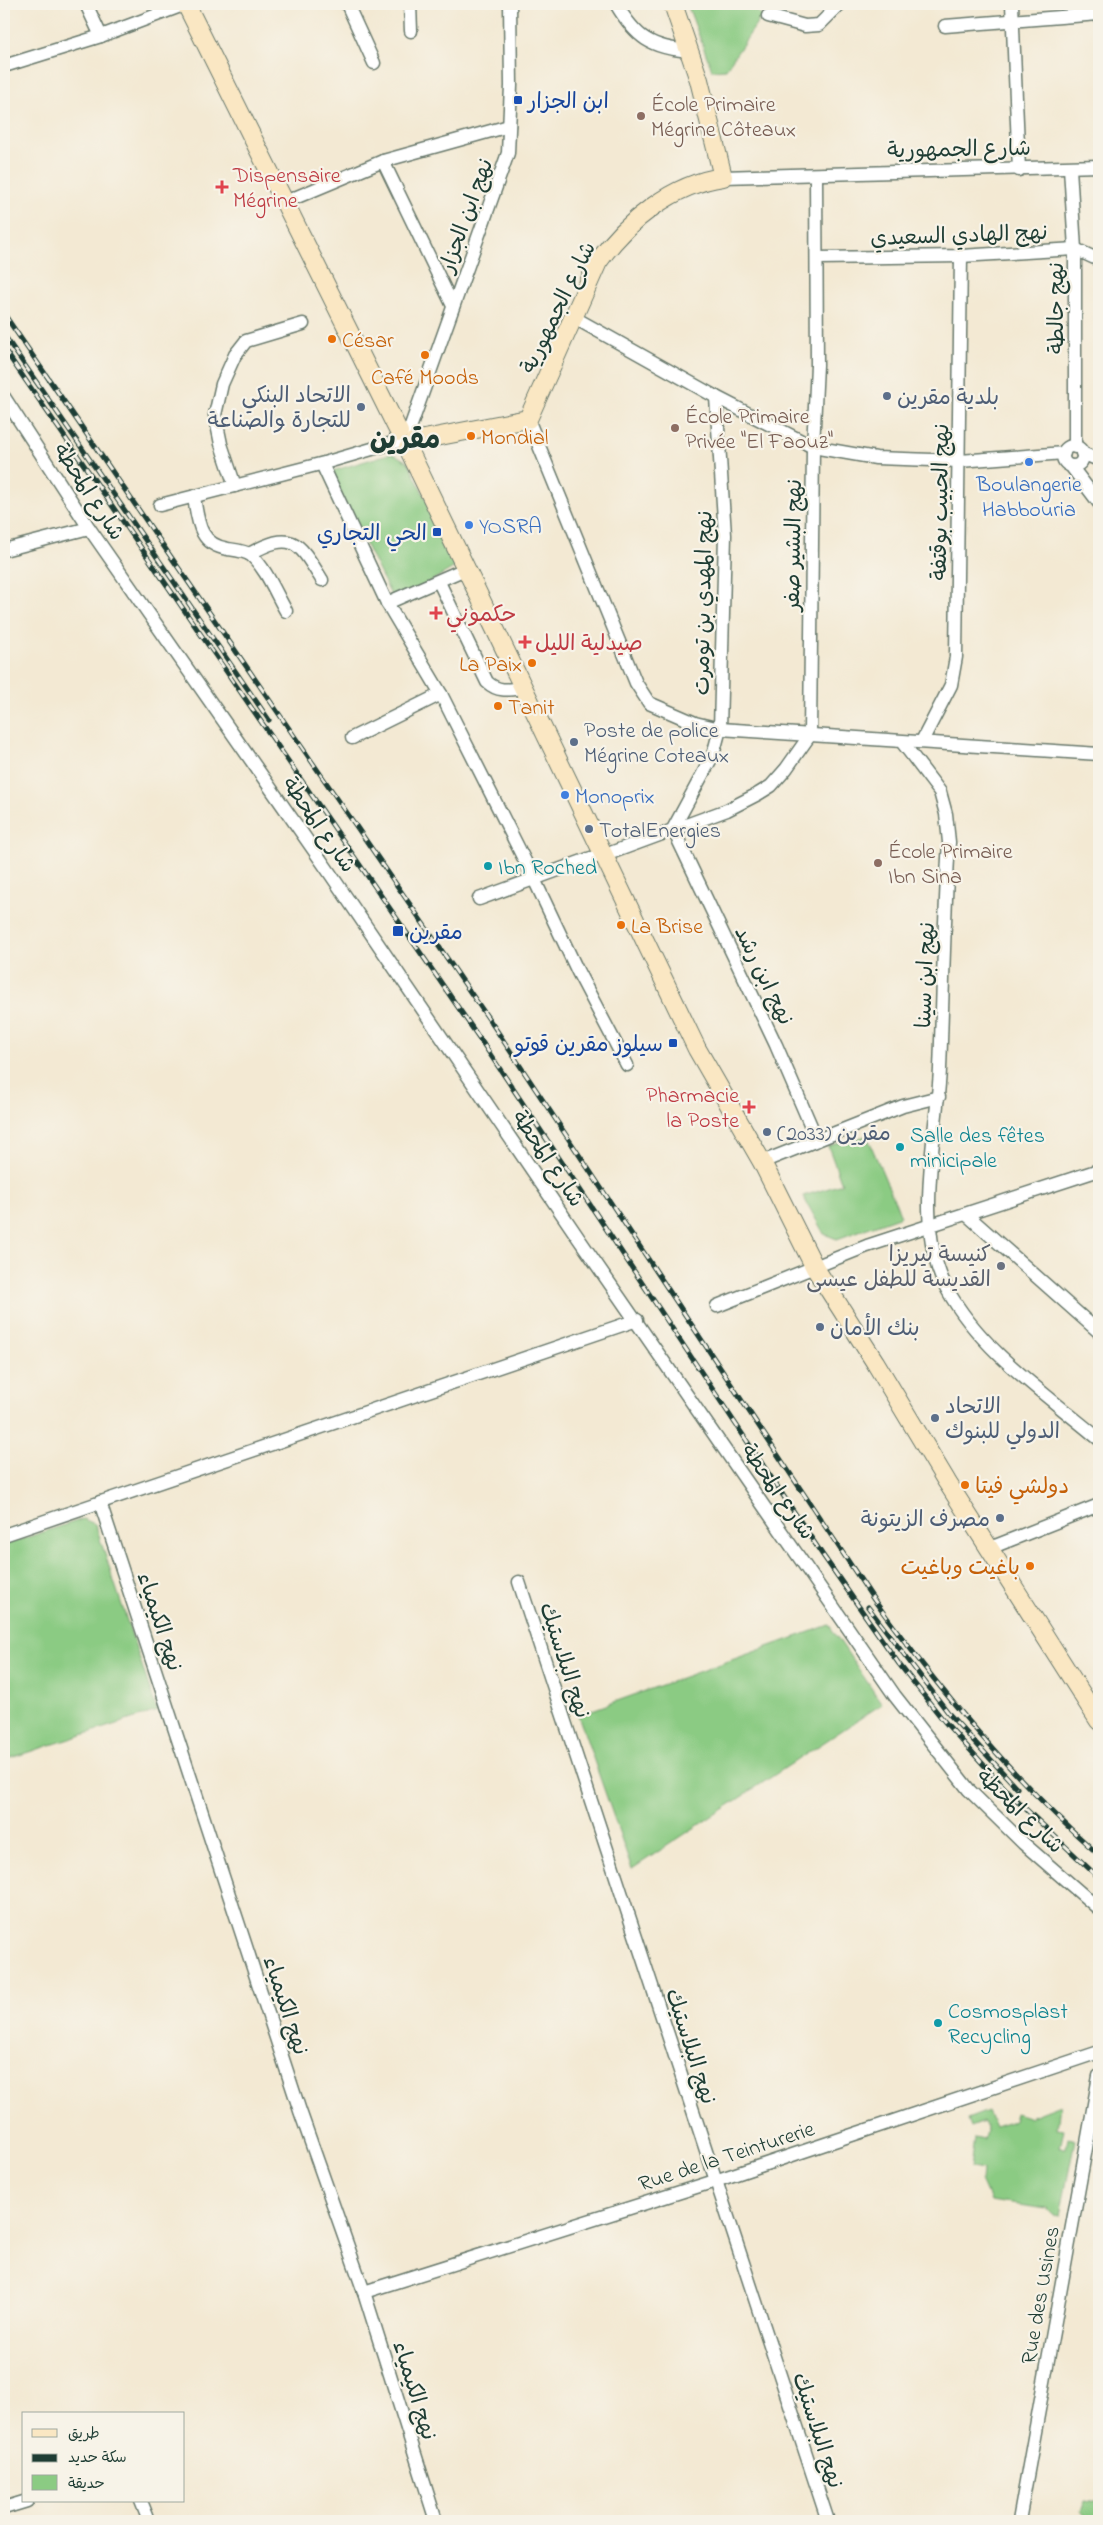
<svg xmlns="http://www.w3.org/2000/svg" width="1103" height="2525" viewBox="0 0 1103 2525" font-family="'Indie Flower','Playpen Sans Arabic',sans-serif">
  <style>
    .green { fill: #8bcb83; stroke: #55845c }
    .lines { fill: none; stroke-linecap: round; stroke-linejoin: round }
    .street-casing { stroke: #69796c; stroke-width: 15 }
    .secondary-casing { stroke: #69796c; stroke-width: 20 }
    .street { stroke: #fff; stroke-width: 12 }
    .secondary { stroke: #fae7c3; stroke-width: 18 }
    .rail-casing { stroke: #1f3d34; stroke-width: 5 }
    .rail { stroke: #f7f3e8; stroke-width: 3; stroke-dasharray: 9; stroke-linecap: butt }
    .transit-dot { fill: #1a4fb4; stroke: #f7f3e8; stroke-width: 2 }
    .education-dot { fill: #8d6e63; stroke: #f7f3e8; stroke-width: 2 }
    .health-dot { fill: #e0444e; stroke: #f7f3e8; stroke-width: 2 }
    .food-dot { fill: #e8710a; stroke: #f7f3e8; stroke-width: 2 }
    .service-dot { fill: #5c6f8a; stroke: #f7f3e8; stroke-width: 2 }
    .shop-dot { fill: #3f7fe0; stroke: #f7f3e8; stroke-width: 2 }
    .culture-dot { fill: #0f9aa8; stroke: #f7f3e8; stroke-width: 2 }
    .worship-dot { fill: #6b7280; stroke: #f7f3e8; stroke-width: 2 }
    .labels { text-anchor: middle; stroke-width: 4.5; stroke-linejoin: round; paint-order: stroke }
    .transit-label { font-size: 22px; fill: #164399; stroke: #f7f3e8; text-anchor: start }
    .education-label { font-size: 22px; fill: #785e54; stroke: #f7f3e8; text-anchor: start }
    .street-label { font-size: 22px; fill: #1f3d34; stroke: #f7f3e8 }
    .health-label { font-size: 22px; fill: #be3a42; stroke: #f7f3e8; text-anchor: start }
    .food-label { font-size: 22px; fill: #c56008; stroke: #f7f3e8; text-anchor: start }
    .service-label { font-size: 22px; fill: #4e5e75; stroke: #f7f3e8; text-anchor: start }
    .shop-label { font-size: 22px; fill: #366cbe; stroke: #f7f3e8; text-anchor: start }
    .culture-label { font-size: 22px; fill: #0d838f; stroke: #f7f3e8; text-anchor: start }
    .worship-label { font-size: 22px; fill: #5b616d; stroke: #f7f3e8; text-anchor: end }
    .district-label { font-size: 28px; font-weight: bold; fill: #1f3d34; stroke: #f7f3e8 }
  </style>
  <rect width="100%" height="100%" fill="#f7f3e8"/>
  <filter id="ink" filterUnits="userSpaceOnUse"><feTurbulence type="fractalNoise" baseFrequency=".02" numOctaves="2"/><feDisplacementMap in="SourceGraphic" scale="10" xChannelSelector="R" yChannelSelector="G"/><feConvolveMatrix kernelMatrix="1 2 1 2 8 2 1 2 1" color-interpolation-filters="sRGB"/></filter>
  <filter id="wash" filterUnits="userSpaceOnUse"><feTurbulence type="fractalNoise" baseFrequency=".0096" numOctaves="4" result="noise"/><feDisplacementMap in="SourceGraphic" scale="20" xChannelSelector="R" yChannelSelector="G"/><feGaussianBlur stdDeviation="1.12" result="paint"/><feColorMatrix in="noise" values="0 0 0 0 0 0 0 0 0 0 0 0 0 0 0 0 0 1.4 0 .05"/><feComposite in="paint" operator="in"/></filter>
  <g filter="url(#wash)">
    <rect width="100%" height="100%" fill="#f3e9d3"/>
    <g class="green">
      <polygon points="687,4 757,4 755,9 762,16 726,69 712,70"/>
      <path d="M783,4H830L817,13C806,13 790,14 783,4Z"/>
      <polygon points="392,453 408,462 458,565 395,603 329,472"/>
      <polygon points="867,1136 901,1216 837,1239 824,1234 803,1196 842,1184 828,1146"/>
      <polygon points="83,1519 95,1524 157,1711 4,1760 4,1545"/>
      <polygon points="829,1625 882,1704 632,1869 578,1715"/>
      <polygon points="1060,2105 1057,2128 1064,2129 1060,2148 1066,2148 1068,2138 1075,2140 1060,2216 1053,2215 1047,2209 990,2201 981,2181 982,2170 970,2168 974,2138 984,2140 986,2130 983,2122 970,2127 967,2119 988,2111 995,2127 1014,2121 1016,2113 1029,2117"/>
      <polygon points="1085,2500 1099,2502 1097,2521 1089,2521 1081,2512"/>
    </g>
  </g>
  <g filter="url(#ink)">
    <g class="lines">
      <g class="street-casing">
        <g id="street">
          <polyline points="86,4 101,36"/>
          <polyline points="347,4 374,63"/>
          <polyline points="410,4 411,31"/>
          <path d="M616,4C636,38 651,48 690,51"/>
          <polyline points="1012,4 1019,170"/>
          <polyline points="768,16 805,26 819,25 840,4"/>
          <polyline points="945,26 1099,14"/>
          <polyline points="4,66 101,36 186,4"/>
          <polyline points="383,161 453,306"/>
          <polyline points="1070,168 1075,249 1075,447"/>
          <polyline points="723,177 1099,166"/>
          <polyline points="285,202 383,161 509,126"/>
          <polyline points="818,258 961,256 1075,249 1099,260"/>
          <polyline points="573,317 716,397 813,447 876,458 960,461 1064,453"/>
          <polyline points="4,397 89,528 327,869 579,1239 895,1696 969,1790 1023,1843 1099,1909"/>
          <polyline points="716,397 725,535 720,729 713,755 673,829 776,1045 817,1140"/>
          <polyline points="528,419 636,683 649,703 695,723 720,729 1099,754"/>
          <polyline points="409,431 508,153 511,86 510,4"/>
          <circle cx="1073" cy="456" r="10"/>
          <polyline points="1082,453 1099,460"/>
          <polyline points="322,464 387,603 441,694 534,879 578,972 627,1065"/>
          <polyline points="1071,466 1099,503"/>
          <polyline points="235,486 221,444 215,415 222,384 235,355 246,341 303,324"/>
          <path d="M194,497C198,521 199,545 228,549C235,550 245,551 251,555C267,570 275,592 286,611"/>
          <polyline points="160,505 324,463 396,442"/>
          <polyline points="4,550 89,528"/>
          <path d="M249,554C293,530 298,541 322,580"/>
          <path d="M439,582L487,682C498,692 508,690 523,688"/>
          <polyline points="387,603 465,569"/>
          <polyline points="352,738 441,694"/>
          <polyline points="922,741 951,685 956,657 961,256"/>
          <path d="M902,742L940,792L946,814L949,842C944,918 943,993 940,1069C937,1136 913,1227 947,1289C981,1351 1046,1394 1099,1439"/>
          <polyline points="479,899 591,858 605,855 727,810 758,794 771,786 786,769 810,735 813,447 817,365 816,176"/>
          <polyline points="762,1162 903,1106 939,1097"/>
          <polyline points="966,1214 1099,1332"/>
          <polyline points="717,1306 867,1246 1099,1170"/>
          <polyline points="100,1502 300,2111 364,2292 436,2521"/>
          <polyline points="4,1535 637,1320"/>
          <polyline points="990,1548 1099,1505"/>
          <polyline points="519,1582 828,2521"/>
          <polyline points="364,2292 715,2181 1099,2052"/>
          <polyline points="141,2501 149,2521"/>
          <polyline points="4,2508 27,2501"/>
          <polyline points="1019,2521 1099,2076"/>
        </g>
      </g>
      <g class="secondary-casing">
        <g id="secondary">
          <polyline points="186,4 399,432"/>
          <path d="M414,441L528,419L598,262C627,221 673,184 723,177L699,80L673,4"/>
          <polyline points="408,448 697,1049 762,1162 815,1268 875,1362 947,1482 1099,1721"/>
        </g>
      </g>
      <use href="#street" class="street"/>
      <use href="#secondary" class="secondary"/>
      <g class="rail-casing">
        <g id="rail">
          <path d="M4,314L497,1031L874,1600C941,1692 1013,1779 1099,1855"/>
          <polyline points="4,335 269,720"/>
          <polyline points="4,349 482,1042 822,1554 899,1664 944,1721 1011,1795 1099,1878"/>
          <polyline points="868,1607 950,1715 1017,1788"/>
        </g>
      </g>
      <use href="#rail" class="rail"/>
    </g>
  </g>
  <g class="transit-dot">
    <rect x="513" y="95" width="10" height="10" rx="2.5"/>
    <rect x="432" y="527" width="10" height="10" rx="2.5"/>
    <rect x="392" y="925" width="12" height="12" rx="2.5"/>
    <rect x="668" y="1038" width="10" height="10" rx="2.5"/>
  </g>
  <g class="education-dot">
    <circle cx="641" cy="116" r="5"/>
    <circle cx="675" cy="428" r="5"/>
    <circle cx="878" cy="863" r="5"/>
  </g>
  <g class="health-dot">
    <path d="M219.5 179.5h5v5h5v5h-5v5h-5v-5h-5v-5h5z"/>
    <path d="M433.5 605.5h5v5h5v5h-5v5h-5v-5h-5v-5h5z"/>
    <path d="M522.5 634.5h5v5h5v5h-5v5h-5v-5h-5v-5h5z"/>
    <path d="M746.5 1099.5h5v5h5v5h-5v5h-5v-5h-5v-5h5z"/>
  </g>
  <g class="food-dot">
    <circle cx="332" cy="339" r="5"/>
    <circle cx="425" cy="355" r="5"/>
    <circle cx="471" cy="436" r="5"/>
    <circle cx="532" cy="663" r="5"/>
    <circle cx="498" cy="706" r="5"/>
    <circle cx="621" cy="925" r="5"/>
    <circle cx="965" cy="1485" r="5"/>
    <circle cx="1030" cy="1566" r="5"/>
  </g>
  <g class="service-dot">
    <circle cx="887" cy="396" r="5"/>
    <circle cx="361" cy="407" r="5"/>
    <circle cx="574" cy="742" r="5"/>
    <circle cx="589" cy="829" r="5"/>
    <circle cx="767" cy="1132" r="5"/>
    <circle cx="820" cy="1327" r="5"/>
    <circle cx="935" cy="1418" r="5"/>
    <circle cx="1000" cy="1518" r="5"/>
  </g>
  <g class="shop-dot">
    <circle cx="1029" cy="462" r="5"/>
    <circle cx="469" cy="525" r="5"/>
    <circle cx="565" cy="795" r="5"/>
  </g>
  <g class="culture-dot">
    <circle cx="488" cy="866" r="5"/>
    <circle cx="900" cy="1147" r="5"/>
    <circle cx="938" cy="2023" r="5"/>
  </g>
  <circle class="worship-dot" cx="1001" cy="1266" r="5"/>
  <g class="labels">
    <g class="transit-label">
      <text x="528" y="108">ابن الجزار</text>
      <text x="427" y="540" text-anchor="end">الحي التجاري</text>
      <text x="409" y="939">مقرين</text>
      <text x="663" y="1051" text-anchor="end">سيلوز مقرين قوتو</text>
    </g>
    <g class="education-label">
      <text x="651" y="111">École Primaire<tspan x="651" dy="25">Mégrine Côteaux</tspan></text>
      <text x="685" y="423">École Primaire<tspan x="685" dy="25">Privée "El Faouz"</tspan></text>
      <text x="888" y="858">École Primaire<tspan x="888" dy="25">Ibn Sina</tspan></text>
    </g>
    <g class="street-label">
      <text transform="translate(959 148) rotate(-1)" y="8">شارع الجمهورية</text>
      <text transform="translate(465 215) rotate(-70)" y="8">نهج ابن الجزار</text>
      <text transform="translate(959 234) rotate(-2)" y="8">نهج الهادي السعيدي</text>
      <text transform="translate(557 307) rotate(-64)" y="8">شارع الجمهورية</text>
      <text transform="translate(1055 308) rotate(-90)" y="8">نهج جالطة</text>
      <text transform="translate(90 491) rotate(57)" y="8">شارع المحطة</text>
      <text transform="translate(939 502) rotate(-89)" y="8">نهج الحبيب بوقتفة</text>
      <text transform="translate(792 545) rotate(-89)" y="8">نهج البشير صفر</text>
      <text transform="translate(702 603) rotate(-89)" y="8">نهج المهدي بن تومرت</text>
      <text transform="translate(320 824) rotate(55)" y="8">شارع المحطة</text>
      <text transform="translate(765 975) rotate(64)" y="8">نهج ابن رشد</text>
      <text transform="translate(924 975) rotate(-88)" y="8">نهج ابن سينا</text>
      <text transform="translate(549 1158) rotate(56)" y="8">شارع المحطة</text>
      <text transform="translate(779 1491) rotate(55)" y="8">شارع المحطة</text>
      <text transform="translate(161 1621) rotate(72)" y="8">نهج الكيمياء</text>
      <text transform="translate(566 1660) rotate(72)" y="8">نهج البلاستيك</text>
      <text transform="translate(1021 1810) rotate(44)" y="8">شارع المحطة</text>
      <text transform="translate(287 2005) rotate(72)" y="8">نهج الكيمياء</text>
      <text transform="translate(692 2046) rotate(72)" y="8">نهج البلاستيك</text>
      <text transform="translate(726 2155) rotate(-18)" y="8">Rue de la Teinturerie</text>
      <text transform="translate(1039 2295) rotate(-80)" y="8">Rue des Usines</text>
      <text transform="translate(416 2390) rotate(73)" y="8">نهج الكيمياء</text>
      <text transform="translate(819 2430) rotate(72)" y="8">نهج البلاستيك</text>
    </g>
    <g class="health-label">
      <text x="233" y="182">Dispensaire<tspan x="233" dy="25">Mégrine</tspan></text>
      <text x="446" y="621">حكموني</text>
      <text x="535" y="650">صيدلية الليل</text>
      <text x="739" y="1102" text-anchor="end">Pharmacie<tspan x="739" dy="25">la Poste</tspan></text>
    </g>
    <g class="food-label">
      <text x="342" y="347">César</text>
      <text x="425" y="384" text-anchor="middle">Café Moods</text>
      <text x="481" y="444">Mondial</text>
      <text x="522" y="671" text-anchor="end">La Paix</text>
      <text x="508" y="714">Tanit</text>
      <text x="631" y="933">La Brise</text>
      <text x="975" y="1493">دولشي فيتا</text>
      <text x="1020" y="1574" text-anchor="end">باغيت وباغيت</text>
    </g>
    <g class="service-label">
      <text x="351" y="402" text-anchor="end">الاتحاد البنكي<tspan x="351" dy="25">للتجارة والصناعة</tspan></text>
      <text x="897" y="404">بلدية مقرين</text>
      <text x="584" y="737">Poste de police<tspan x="584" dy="25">Mégrine Coteaux</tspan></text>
      <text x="599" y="837">TotalEnergies</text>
      <text x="777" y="1140">مقرين (2033)</text>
      <text x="830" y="1335">بنك الأمان</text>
      <text x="945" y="1413">الاتحاد<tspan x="945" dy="25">الدولي للبنوك</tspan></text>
      <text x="990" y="1526" text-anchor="end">مصرف الزيتونة</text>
    </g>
    <g class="shop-label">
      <text x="1029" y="491" text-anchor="middle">Boulangerie<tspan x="1029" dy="25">Habbouria</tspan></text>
      <text x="479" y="533">YOSRA</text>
      <text x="575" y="803">Monoprix</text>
    </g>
    <g class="culture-label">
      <text x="498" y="874">Ibn Roched</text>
      <text x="910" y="1142">Salle des fêtes<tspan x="910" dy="25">minicipale</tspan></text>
      <text x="948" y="2018">Cosmosplast<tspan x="948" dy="25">Recycling</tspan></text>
    </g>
    <g class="worship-label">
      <text x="991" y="1261">كنيسة تيريزا<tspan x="991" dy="25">القديسة للطفل عيسى</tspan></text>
    </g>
    <g class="district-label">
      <text x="405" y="448">مقرين</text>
    </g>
  </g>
  <rect width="1103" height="2525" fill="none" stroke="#f7f3e8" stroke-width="20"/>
  <rect x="22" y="2412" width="162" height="90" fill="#f7f3e8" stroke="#a1aaa0"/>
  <rect x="32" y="2429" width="25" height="8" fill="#fae7c3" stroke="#a1aaa0"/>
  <text x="68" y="2438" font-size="15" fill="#1f3d34">طريق</text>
  <rect x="32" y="2454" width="25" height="8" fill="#1f3d34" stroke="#a1aaa0"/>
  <text x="68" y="2462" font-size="15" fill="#1f3d34">سكة حديد</text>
  <rect x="32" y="2475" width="25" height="15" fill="#8bcb83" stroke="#a1aaa0"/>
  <text x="68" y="2488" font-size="15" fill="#1f3d34">حديقة</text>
</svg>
